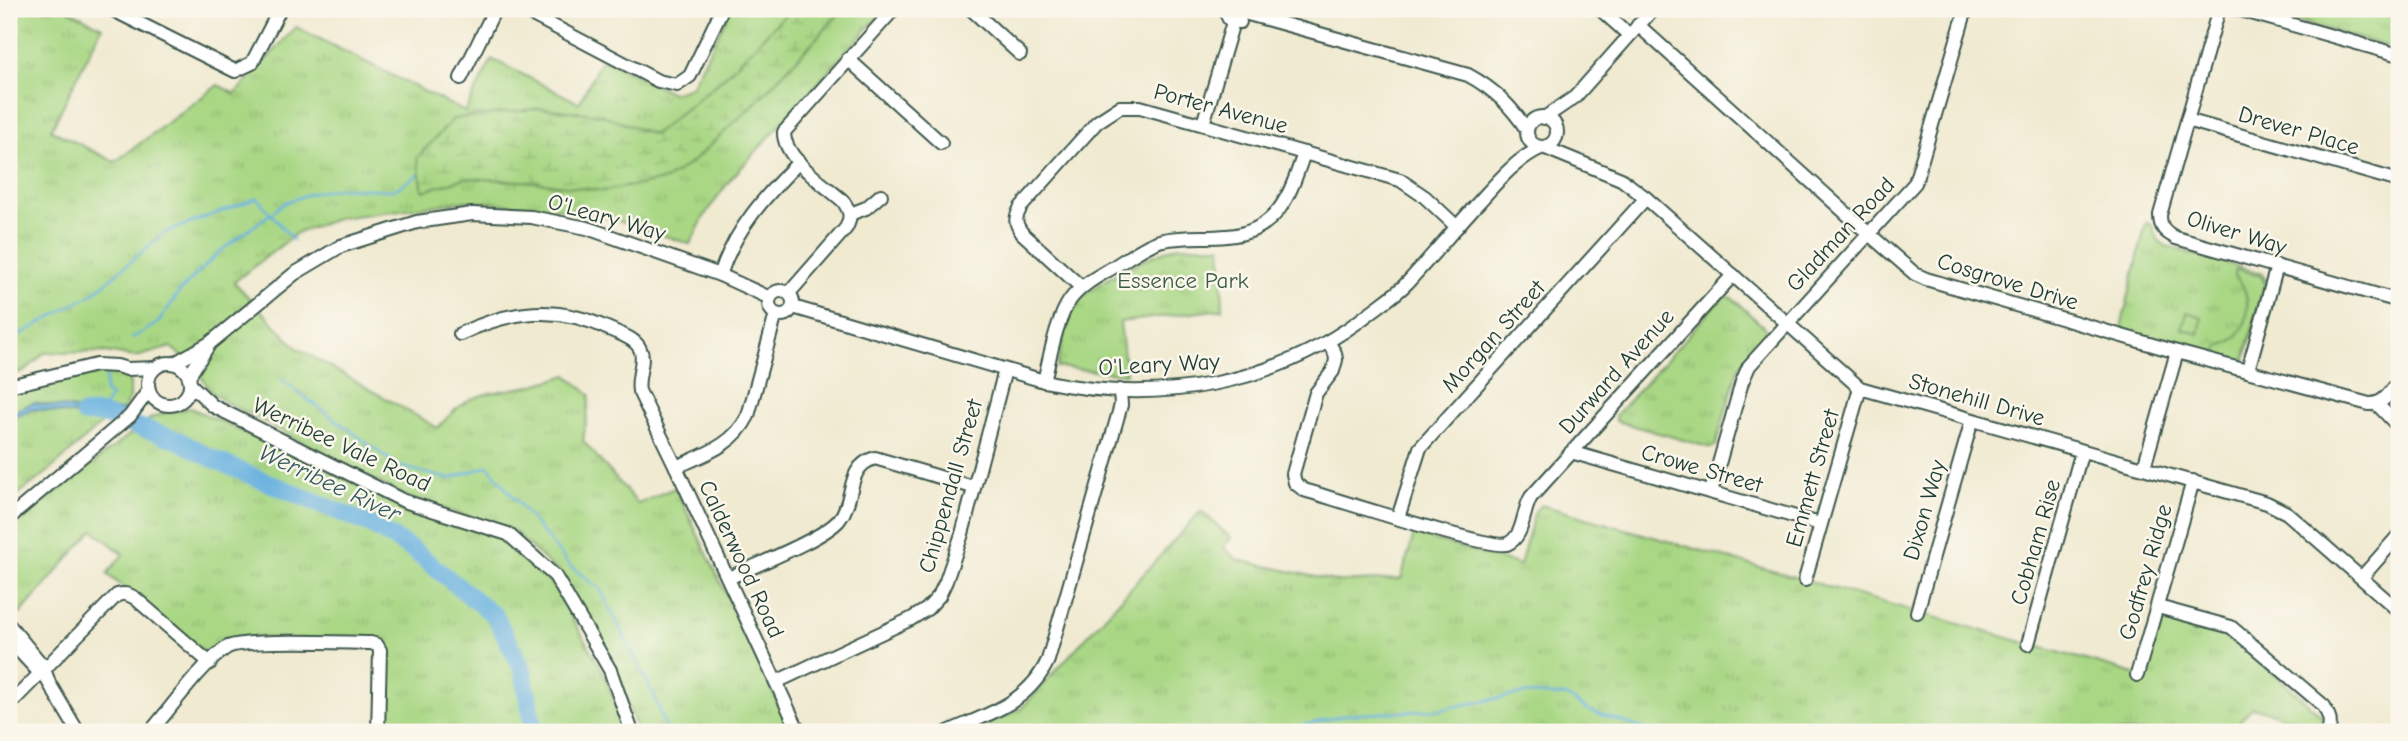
<svg xmlns="http://www.w3.org/2000/svg" width="2408" height="741" viewBox="0 0 2408 741" font-family="'Comic Neue',sans-serif">
  <style>
    .grass { fill: url(#grass-tufts); stroke: #648a5c; stroke-width: 2 }
    .wetland { fill: url(#wetland-marsh); stroke: #648a5c; stroke-width: 2 }
    .garden { fill: #a9d784; stroke: #648a5c; stroke-width: 2 }
    .water { fill: url(#water-ripples); stroke: #43778a; stroke-width: 2 }
    .lines { fill: none; stroke-linecap: round; stroke-linejoin: round }
    .stream { stroke: #67b1df; stroke-width: 2.5 }
    .river { stroke: #67b1df; stroke-width: 18 }
    .minor-casing { stroke: #3e574c; stroke-width: 16 }
    .minor { stroke: #fff; stroke-width: 12 }
    .labels { text-anchor: middle; stroke-width: 5; stroke-linejoin: round; paint-order: stroke }
    .street-label { font-size: 23px; fill: #1f3d34; stroke: #fbf7ec }
    .park-label { font-size: 23px; fill: #3b5c44; stroke: #fbf7ec }
    .water-label { font-size: 24px; font-style: italic; fill: #315a5f; stroke: #fbf7ec }
  </style>
  <defs>
    <pattern id="grass-tufts" width="24" height="20" patternUnits="userSpaceOnUse" patternTransform="scale(1.75)"><rect width="24" height="20" fill="#a9d784"/><path d="M3 7l-1-3M5 7V3M7 7l1-3M15 17l-1-3M17 17v-4M19 17l1-3" fill="none" stroke="#91b973"/></pattern>
    <pattern id="wetland-marsh" width="20" height="14" patternUnits="userSpaceOnUse" patternTransform="scale(1.75)"><rect width="20" height="14" fill="#a9d784"/><path d="M1 5h8M5 5V1M11 12h8M15 12V8" fill="none" stroke="#91b973"/></pattern>
    <pattern id="water-ripples" width="26" height="14" patternUnits="userSpaceOnUse" patternTransform="scale(1.75)"><rect width="26" height="14" fill="#67b1df"/><path d="M2 4q2-2 4 0t4 0M15 11q2-2 4 0t4 0" fill="none" stroke="#5491b6"/></pattern>
  </defs>
  <rect width="100%" height="100%" fill="#fbf7ec"/>
  <filter id="ink" filterUnits="userSpaceOnUse"><feTurbulence type="fractalNoise" baseFrequency=".0143" numOctaves="2"/><feDisplacementMap in="SourceGraphic" scale="14" xChannelSelector="R" yChannelSelector="G"/><feConvolveMatrix kernelMatrix="1 2 1 2 8 2 1 2 1" color-interpolation-filters="sRGB"/></filter>
  <filter id="wash" filterUnits="userSpaceOnUse"><feTurbulence type="fractalNoise" baseFrequency=".00686" numOctaves="4" result="noise"/><feDisplacementMap in="SourceGraphic" scale="28" xChannelSelector="R" yChannelSelector="G"/><feGaussianBlur stdDeviation="1.57" result="paint"/><feColorMatrix in="noise" values="0 0 0 0 0 0 0 0 0 0 0 0 0 0 0 0 0 1.4 0 .05"/><feComposite in="paint" operator="in"/></filter>
  <g filter="url(#wash)">
    <rect width="100%" height="100%" fill="#f0ead1"/>
    <g class="grass">
      <path d="M9,9H66L102,27L51,130L115,162L218,85L235,94L296,27L465,112L492,59L579,103L600,62L606,60L672,93L691,87L731,9H885L730,180L705,215L690,244L587,211L468,201L339,218L297,233L234,282L297,348L438,428C466,394 479,395 519,388C535,386 552,380 567,375L590,395L583,441L638,504L674,488L676,489L792,732H638L614,665L562,576L513,531L405,496L226,402L213,394L196,369L171,347L136,357L105,352L44,353L25,371L9,375Z"/>
      <polygon points="2256,9 2399,9 2399,50"/>
      <path d="M2146,223L2152,225C2154,236 2157,240 2166,246L2261,273L2268,282L2243,365L2120,332Z"/>
      <path d="M1178,246H1221L1223,309L1120,322L1126,374L1057,367C1061,350 1063,331 1070,315C1082,285 1148,257 1178,246Z"/>
      <polygon points="1723,297 1731,297 1766,329 1767,337 1738,368 1716,445 1711,448 1616,421 1615,416"/>
      <polygon points="120,371 130,382 130,398 122,411 88,411 33,403 9,414 9,392 99,372"/>
      <polygon points="191,408 402,505 505,540 552,584 604,673 625,732 382,732 384,649 255,637 226,642 210,657 107,574 123,554 93,530 20,614 9,604 9,529 151,418 165,413"/>
      <polygon points="34,409 87,416 111,415 49,471 9,501 9,419"/>
      <polygon points="1541,505 2145,677 2161,622 2168,618 2232,636 2322,716 2322,724 2320,727 2252,707 2230,732 972,732 1021,709 1201,511 1231,538 1223,547 1238,560 1339,582 1401,579 1414,534 1520,565 1535,511"/>
    </g>
    <polygon class="wetland" points="791,9 844,9 755,103 691,163 665,180 603,191 536,182 466,178 423,191 417,158 453,119 542,108 602,115 654,135 722,79"/>
    <g class="garden">
      <path d="M2236,269L2261,276L2265,284L2245,357L2242,362L2236,363L2215,358L2220,346C2225,344 2231,342 2235,338C2252,322 2251,291 2235,276Z"/>
      <polygon points="2187,312 2202,317 2199,334 2182,329"/>
    </g>
    <polygon class="water" points="33,403 88,411 129,410 128,415 87,416 34,409 9,419 9,414"/>
    <g class="lines">
      <g class="stream">
        <polyline points="132,338 158,323 180,291 218,253 286,202 315,192 342,188 394,190 418,175"/>
        <polyline points="9,341 94,293 164,233 257,198 293,240"/>
        <polyline points="282,380 398,466 449,479 488,466 570,566 600,589 654,695 667,732"/>
        <polyline points="100,413 111,396 105,392 106,374"/>
        <polyline points="1294,732 1301,726 1345,715 1436,710 1522,694 1566,696 1590,711 1653,732"/>
      </g>
      <polyline class="river" points="84,414 100,414 178,440 213,459 250,475 371,525 413,550 495,616 523,670 534,732"/>
    </g>
  </g>
  <g filter="url(#ink)">
    <g class="lines">
      <g class="minor-casing">
        <g id="minor">
          <polyline points="111,9 235,71 252,63 280,9"/>
          <polyline points="521,9 658,81 677,85 690,76 722,9"/>
          <polyline points="971,9 1020,54"/>
          <polyline points="1224,9 1229,19 1240,22"/>
          <polyline points="1600,9 1629,35"/>
          <path d="M2219,9L2160,215C2160,228 2165,232 2176,238L2399,301"/>
          <polyline points="2237,9 2399,55"/>
          <path d="M1248,14L1468,75C1494,89 1511,106 1527,130"/>
          <path d="M1638,25L1869,234L1915,274L1926,279L2177,352L2369,404C2384,405 2391,391 2399,381"/>
          <polyline points="848,59 941,143"/>
          <polyline points="461,78 495,9"/>
          <circle cx="1542" cy="132" r="15"/>
          <polyline points="1544,118 1575,97 1653,9"/>
          <polyline points="2187,120 2399,181"/>
          <polyline points="1203,124 1233,22"/>
          <polyline points="1543,147 1621,179 1646,198 1860,388 2267,503 2287,513 2399,611"/>
          <polyline points="850,214 866,208 881,195"/>
          <path d="M720,275C735,229 765,196 799,162"/>
          <path d="M1081,287L1022,233C1014,222 1015,218 1021,207L1097,122L1120,107H1140L1400,180L1425,197L1457,227"/>
          <circle cx="781" cy="303" r="12"/>
          <path d="M789,293L846,228C852,217 850,211 843,201C825,185 783,158 784,132L894,9"/>
          <path d="M793,307L1044,381C1158,406 1279,385 1371,312C1384,302 1398,293 1408,282C1432,256 1455,228 1479,202C1498,181 1517,158 1543,147"/>
          <path d="M776,314L748,416C733,446 705,454 676,467L799,732"/>
          <path d="M460,334C511,310 557,304 609,329C620,334 635,338 640,349C646,360 636,377 639,391L676,467"/>
          <path d="M1328,342L1335,353L1336,360L1333,371L1316,393L1293,474L1295,483L1304,490C1332,498 1491,550 1507,544C1525,536 1522,511 1531,497L1733,275"/>
          <circle cx="169" cy="384" r="21"/>
          <polyline points="175,363 210,343 294,274 341,246 417,222 472,214 531,217 587,228 720,275 770,298"/>
          <polyline points="2248,370 2277,266"/>
          <polyline points="189,376 208,346"/>
          <path d="M1044,381C1050,358 1056,320 1070,300C1081,285 1097,277 1112,268C1127,259 1146,244 1163,240C1185,236 1206,238 1227,236C1278,232 1290,195 1304,153"/>
          <polyline points="191,385 213,406 404,501 508,534 555,576 610,670 632,732"/>
          <polyline points="9,386 96,365 117,366 127,369 155,368"/>
          <polyline points="2377,404 2399,427"/>
          <polyline points="1571,452 1820,524"/>
          <polyline points="2144,467 2177,352"/>
          <polyline points="1711,492 1742,382 1749,366 1915,183 1966,9"/>
          <polyline points="9,518 130,416 149,390"/>
          <polyline points="1398,518 1420,448 1646,198"/>
          <polyline points="2362,577 2399,535"/>
          <path d="M729,578C755,565 823,539 839,520C856,499 845,467 875,458L973,487"/>
          <polyline points="1805,580 1860,388"/>
          <path d="M2158,607L2231,627L2324,706C2329,716 2332,722 2328,732"/>
          <polyline points="1917,612 1972,420"/>
          <polyline points="9,625 43,666 49,683 78,732"/>
          <polyline points="9,640 37,670"/>
          <polyline points="2028,644 2082,451"/>
          <polyline points="2137,675 2193,481"/>
          <polyline points="776,682 911,619 927,609 939,596 946,581 962,534 1005,370"/>
          <path d="M9,705L117,595C125,593 128,594 135,598L210,663"/>
          <path d="M150,732C171,708 201,665 226,648C240,638 347,643 371,643L377,645L380,650L378,732"/>
          <path d="M948,732C988,714 1029,703 1048,660L1121,405L1120,390"/>
        </g>
      </g>
      <use href="#minor" class="minor"/>
    </g>
  </g>
  <g class="labels">
    <g class="street-label">
      <text transform="translate(1221 108) rotate(15)" y="8">Porter Avenue</text>
      <text transform="translate(2299 130) rotate(16)" y="8">Drever Place</text>
      <text transform="translate(607 217) rotate(16)" y="8">O'Leary Way</text>
      <text transform="translate(2237 232) rotate(17)" y="8">Oliver Way</text>
      <text transform="translate(1840 234) rotate(-47)" y="8">Gladman Road</text>
      <text transform="translate(2008 281) rotate(17)" y="8">Cosgrove Drive</text>
      <text transform="translate(1493 336) rotate(-48)" y="8">Morgan Street</text>
      <text transform="translate(1159 364) rotate(-3)" y="8">O'Leary Way</text>
      <text transform="translate(1616 371) rotate(-48)" y="8">Durward Avenue</text>
      <text transform="translate(1977 399) rotate(16)" y="8">Stonehill Drive</text>
      <text transform="translate(342 444) rotate(25)" y="8">Werribee Vale Road</text>
      <text transform="translate(1702 468) rotate(16)" y="8">Crowe Street</text>
      <text transform="translate(1812 478) rotate(-74)" y="8">Emmett Street</text>
      <text transform="translate(950 486) rotate(-74)" y="8">Chippendall Street</text>
      <text transform="translate(1924 510) rotate(-74)" y="8">Dixon Way</text>
      <text transform="translate(2035 542) rotate(-74)" y="8">Cobham Rise</text>
      <text transform="translate(742 559) rotate(65)" y="8">Calderwood Road</text>
      <text transform="translate(2145 572) rotate(-74)" y="8">Godfrey Ridge</text>
    </g>
    <g class="park-label">
      <text x="1183" y="288">Essence Park</text>
    </g>
    <g class="water-label">
      <text transform="translate(330 483) rotate(25)" y="8">Werribee River</text>
    </g>
  </g>
  <rect width="2408" height="741" fill="none" stroke="#fbf7ec" stroke-width="35"/>
</svg>
